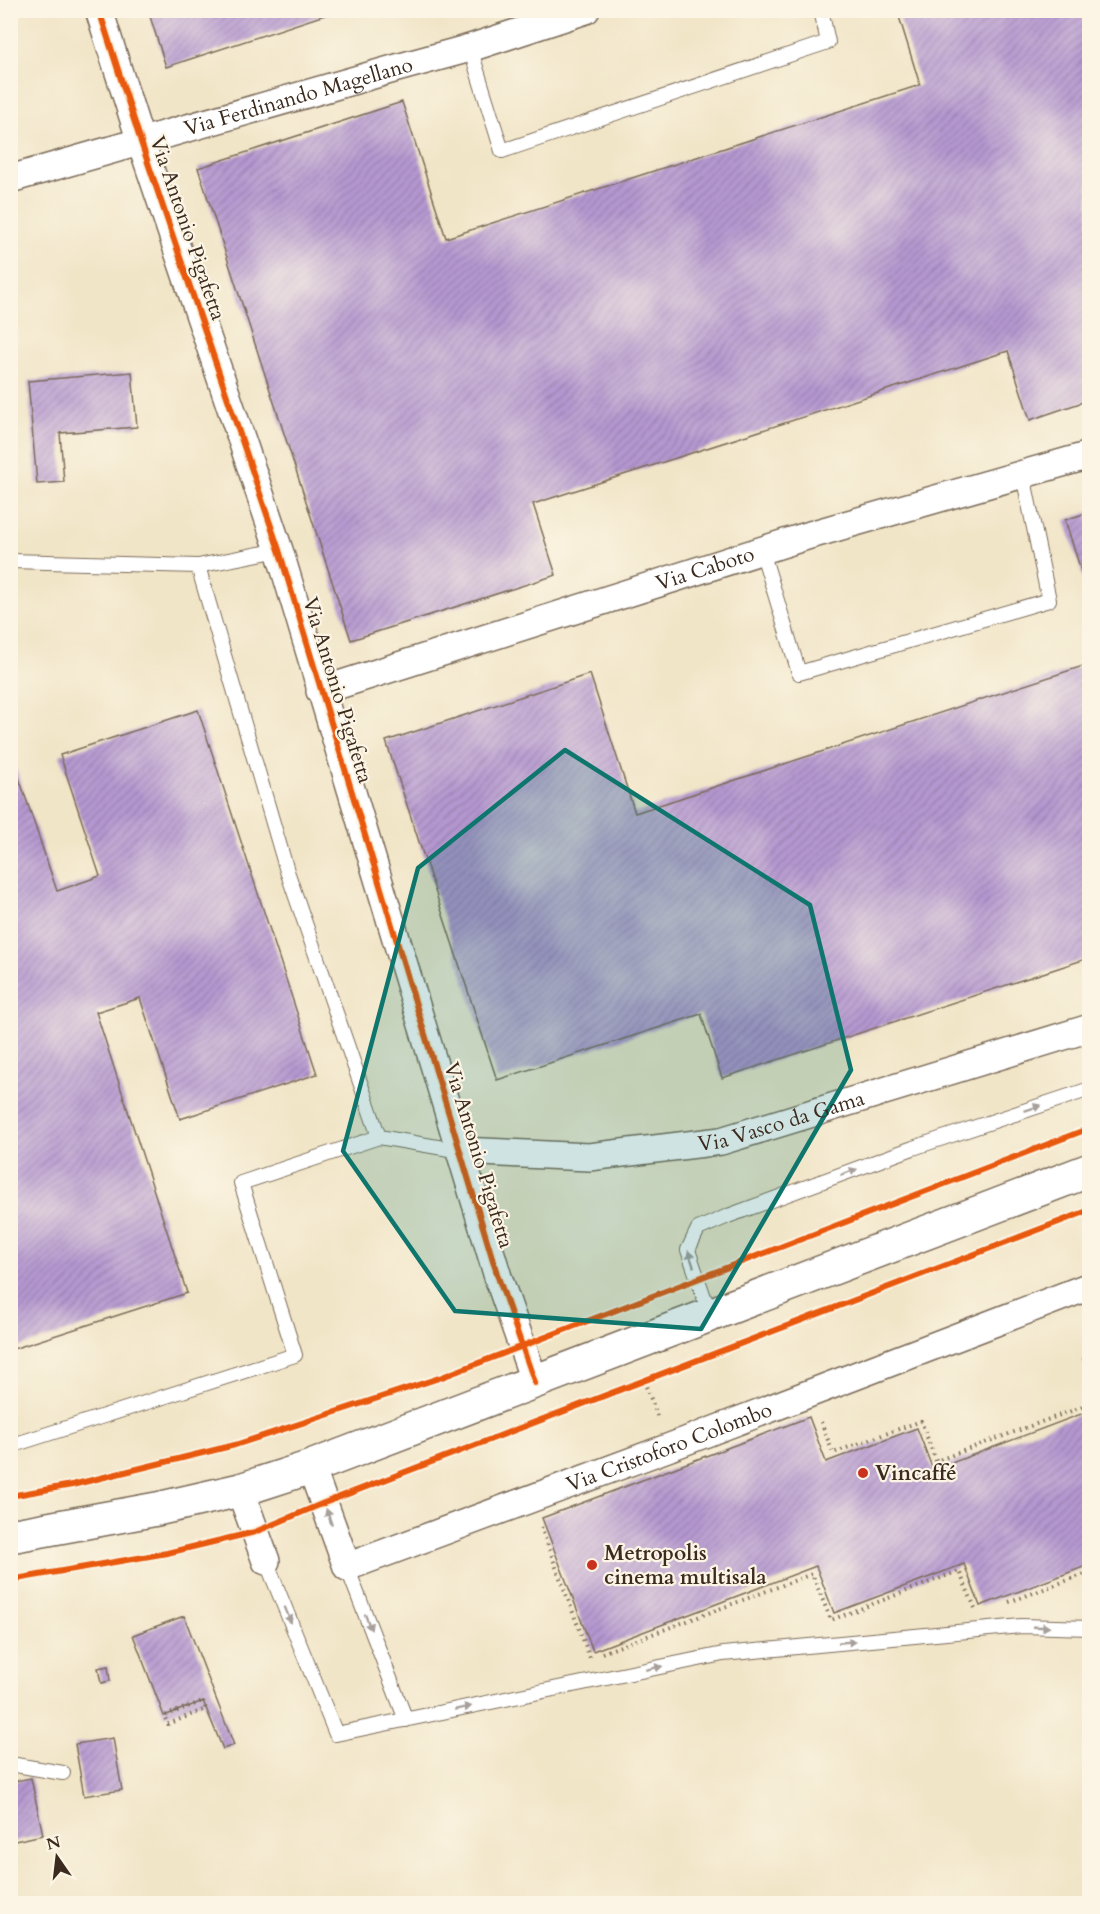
<svg xmlns="http://www.w3.org/2000/svg" width="1100" height="1914" viewBox="0 0 1100 1914" font-family="Cardo,serif">
  <style>
    .building { fill: url(#building-hatch) }
    .lines { fill: none; stroke-linecap: round; stroke-linejoin: round }
    .lane-casing { stroke: #7b6b59; stroke-width: 16 }
    .street-casing { stroke: #7b6b59; stroke-width: 30 }
    .secondary-casing { stroke: #7b6b59; stroke-width: 36 }
    .path { stroke: #7b6b59; stroke-width: 4; stroke-dasharray: 1.5 4.5; stroke-linecap: butt }
    .lane { stroke: #fff; stroke-width: 14 }
    .street { stroke: #fff; stroke-width: 27 }
    .secondary { stroke: #fff; stroke-width: 33 }
    .cycleway-casing { stroke: #fcf5e5; stroke-width: 10 }
    .cycleway { stroke: #e8590c; stroke-width: 6 }
    .oneway { fill: #a79f9a }
    .marked { fill: #0f766e; fill-opacity: 0.2; stroke: #0f766e; stroke-width: 4.5; stroke-linejoin: round }
    .poi-dot { fill: #c8321e; stroke: #fcf5e5; stroke-width: 2 }
    .labels { text-anchor: middle; stroke-width: 4.5; stroke-linejoin: round; paint-order: stroke }
    .street-label { font-size: 21px; fill: #3b2a1e; stroke: #fcf5e5 }
    .poi-label { font-size: 21px; font-weight: bold; fill: #3b2a1e; stroke: #fcf5e5; text-anchor: start }
  </style>
  <defs>
    <pattern id="building-hatch" width="6" height="6" patternUnits="userSpaceOnUse" patternTransform="scale(1.5)"><rect width="6" height="6" fill="#b598d1"/><path d="M-1 1l2-2M0 6l6-6M5 7l2-2" fill="none" stroke="#947ca9"/></pattern>
  </defs>
  <rect width="100%" height="100%" fill="#fcf5e5"/>
  <filter id="ink" filterUnits="userSpaceOnUse"><feTurbulence type="fractalNoise" baseFrequency=".0167" numOctaves="2"/><feDisplacementMap in="SourceGraphic" scale="12" xChannelSelector="R" yChannelSelector="G"/><feConvolveMatrix kernelMatrix="1 2 1 2 8 2 1 2 1" color-interpolation-filters="sRGB"/></filter>
  <filter id="wash" filterUnits="userSpaceOnUse"><feTurbulence type="fractalNoise" baseFrequency=".008" numOctaves="4" result="noise"/><feDisplacementMap in="SourceGraphic" scale="24" xChannelSelector="R" yChannelSelector="G"/><feGaussianBlur stdDeviation="1.35" result="paint"/><feColorMatrix in="noise" values="0 0 0 0 0 0 0 0 0 0 0 0 0 0 0 0 0 1.4 0 .05"/><feComposite in="paint" operator="in"/></filter>
  <g filter="url(#wash)">
    <rect width="100%" height="100%" fill="#f1e5c7"/>
    <g id="blocks">
      <g class="building">
        <polygon points="148,10 337,10 337,11 166,67"/>
        <polygon points="897,10 1089,10 1089,400 1030,420 1008,351 533,504 556,575 351,640 198,168 402,102 446,238 920,85"/>
        <polygon points="132,372 137,427 60,433 64,482 37,484 28,381"/>
        <polygon points="1089,512 1089,596 1065,520"/>
        <polygon points="1089,664 1089,958 722,1078 701,1014 497,1080 386,741 590,674 635,813"/>
        <polygon points="198,710 317,1074 180,1119 140,998 96,1012 187,1293 10,1350 10,751 57,891 100,876 60,755"/>
        <polygon points="1089,1411 1089,1565 980,1606 964,1564 834,1613 816,1566 593,1651 542,1518 809,1417 826,1462 917,1428 933,1470"/>
        <polygon points="184,1616 234,1745 223,1749 203,1701 164,1716 133,1635"/>
        <polygon points="108,1666 110,1681 101,1683 98,1668"/>
        <polygon points="113,1738 122,1790 84,1796 75,1744"/>
        <polygon points="31,1778 43,1835 10,1842 10,1782"/>
      </g>
    </g>
  </g>
  <g filter="url(#ink)">
    <use href="#blocks" fill-opacity="0" stroke="#7b6b59" stroke-width="1.5"/>
    <g class="lines">
      <g class="lane-casing">
        <g id="lane">
          <polyline points="470,48 502,151 828,42 821,10"/>
          <polyline points="762,551 799,673 1049,600 1023,475"/>
          <polyline points="10,561 198,566 279,550"/>
          <polyline points="379,1137 461,1151"/>
          <polyline points="710,1315 688,1250 698,1229 728,1216 913,1148 1090,1089"/>
          <polyline points="10,1446 295,1355 241,1183 379,1137 287,871 198,566"/>
          <polyline points="266,1561 336,1734 723,1654 1021,1626 1090,1628"/>
          <polyline points="347,1567 406,1720"/>
          <polyline points="10,1764 63,1773"/>
        </g>
      </g>
      <g class="street-casing">
        <g id="street">
          <polyline points="99,10 141,142 279,550 498,1277 535,1383"/>
          <path id="s1" d="M10,179L397,68L470,48L586,10"/>
          <path id="s2" d="M320,691L810,535L1090,455"/>
          <path id="s3" d="M461,1151L589,1157L721,1141L1090,1028"/>
          <path id="s4" d="M311,1467L347,1567L670,1447L1090,1286"/>
          <polyline points="240,1490 266,1561"/>
        </g>
      </g>
      <g class="secondary-casing">
        <polyline id="secondary" points="10,1536 157,1509 240,1490 311,1467 1090,1170"/>
      </g>
      <g class="path">
        <polyline points="1090,1357 1084,1359 1090,1374"/>
        <polyline points="644,1381 659,1420"/>
        <polyline points="821,1422 833,1453 921,1421 936,1461 1090,1404"/>
        <polyline points="541,1527 590,1658 592,1657"/>
        <polyline points="1009,1602 1090,1572"/>
        <polyline points="602,1653 812,1574 831,1620 959,1571 975,1608"/>
        <polygon points="203,1701 206,1709 168,1724 164,1716"/>
      </g>
      <use href="#lane" class="lane"/>
      <use href="#street" class="street"/>
      <use href="#secondary" class="secondary"/>
      <g class="cycleway-casing">
        <g id="cycleway">
          <polyline points="99,10 141,142 279,550 498,1277 535,1383"/>
          <polyline points="10,1496 72,1485 235,1445 442,1377 1090,1128"/>
          <polyline points="10,1580 167,1553 255,1532 324,1503 1090,1210"/>
        </g>
      </g>
      <use href="#cycleway" class="cycleway"/>
    </g>
    <defs><path id="oneway-solid" d="M-6-.8H1V-3.2L6.5 0L1 3.2V.8H-6Z" transform="scale(1.5)"/></defs>
    <g class="oneway">
      <use href="#oneway-solid" transform="translate(1033 1108) rotate(-19)"/>
      <use href="#oneway-solid" transform="translate(849 1172) rotate(-20)"/>
      <use href="#oneway-solid" transform="translate(691 1259) rotate(-109)"/>
      <use href="#oneway-solid" transform="translate(329 1517) rotate(-109)"/>
      <use href="#oneway-solid" transform="translate(288 1615) rotate(68)"/>
      <use href="#oneway-solid" transform="translate(368 1622) rotate(69)"/>
      <use href="#oneway-solid" transform="translate(1041 1627) rotate(2)"/>
      <use href="#oneway-solid" transform="translate(847 1642) rotate(-5)"/>
      <use href="#oneway-solid" transform="translate(654 1668) rotate(-12)"/>
      <use href="#oneway-solid" transform="translate(463 1708) rotate(-12)"/>
    </g>
  </g>
  <path class="marked" d="M565,750L810,905L851,1070L701,1329L455,1311L343,1151L418,868Z"/>
  <g class="poi-dot">
    <circle cx="863" cy="1473" r="6"/>
    <circle cx="592" cy="1565" r="6"/>
  </g>
  <g class="labels">
    <g class="street-label">
      <text dy="7" stroke="none"><textPath href="#s1" startOffset="300">Via Ferdinando Magellano</textPath></text>
      <text transform="translate(188 228) rotate(71)" y="7">Via Antonio Pigafetta</text>
      <text dy="7" stroke="none"><textPath href="#s2" startOffset="404">Via Caboto</textPath></text>
      <text transform="translate(338 690) rotate(73)" y="7">Via Antonio Pigafetta</text>
      <text dy="7" stroke="none"><textPath href="#s3" startOffset="324">Via Vasco da Gama</textPath></text>
      <text transform="translate(479 1155) rotate(73)" y="7">Via Antonio Pigafetta</text>
      <text dy="7" stroke="none"><textPath href="#s4" startOffset="450">Via Cristoforo Colombo</textPath></text>
    </g>
    <g class="poi-label">
      <text x="875" y="1480">Vincaffé</text>
      <text x="604" y="1560">Metropolis<tspan x="604" dy="24">cinema multisala</tspan></text>
    </g>
  </g>
  <rect width="1100" height="1914" fill="none" stroke="#fcf5e5" stroke-width="36"/>
  <g transform="translate(57 1857) rotate(346)" stroke="#fcf5e5" stroke-width="4.5" paint-order="stroke">
  <path d="M0-4.5L10 22L0 15L-10 22Z" fill="#3b2a1e"/>
  <text y="-9" font-size="16" font-weight="bold" text-anchor="middle" fill="#3b2a1e">N</text>
  </g>
</svg>
